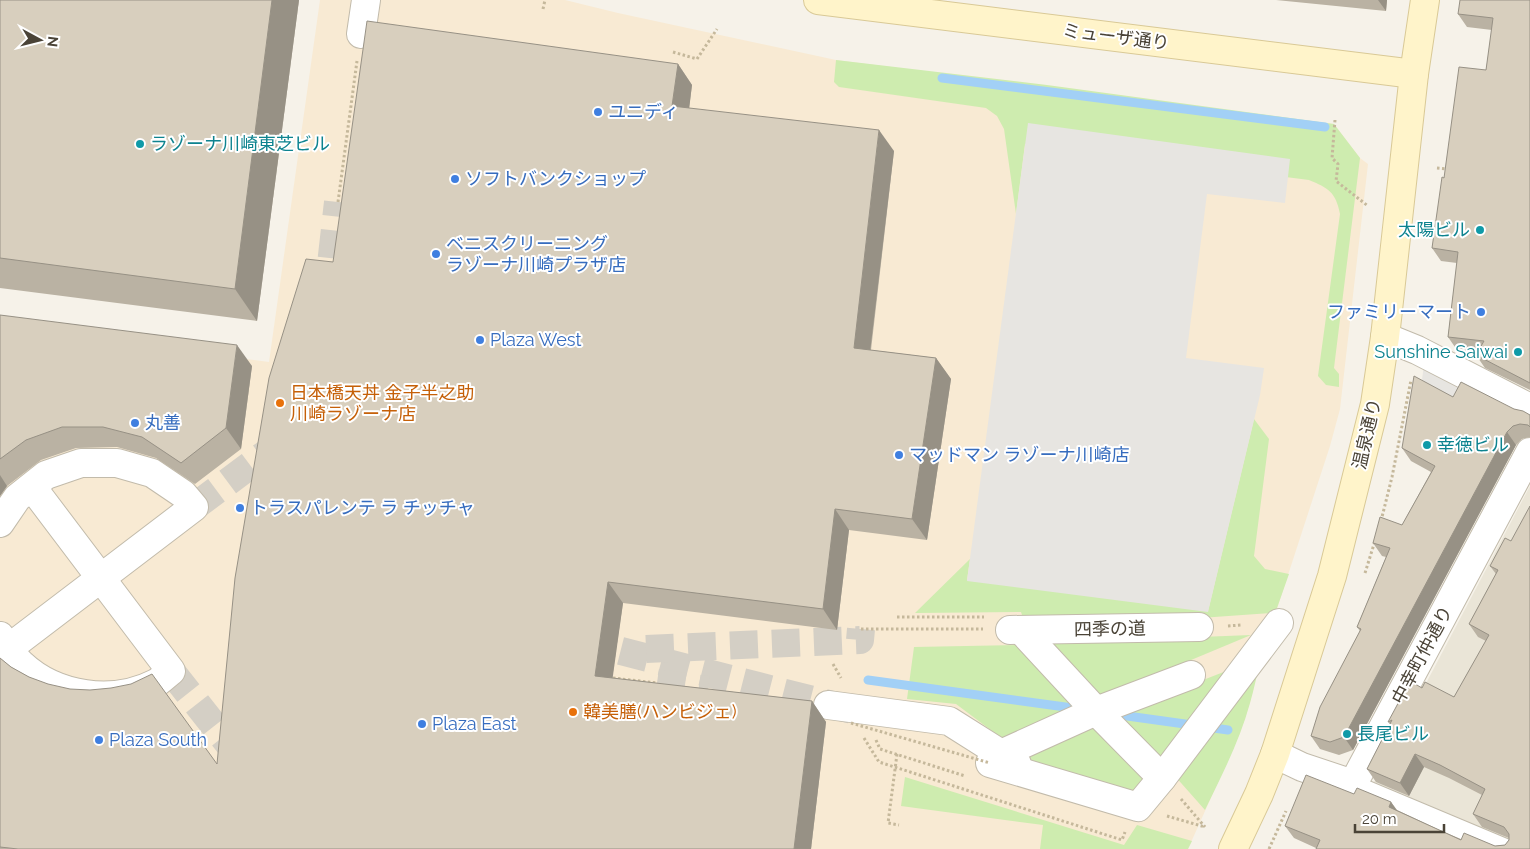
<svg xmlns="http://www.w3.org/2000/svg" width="1530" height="849" viewBox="0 0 1530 849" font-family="Raleway,'Noto Sans JP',sans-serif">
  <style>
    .residential { fill: #eae5d7 }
    .commercial { fill: #f8ead3 }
    .green { fill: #ceecaf }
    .parking { fill: #e7e5e1 }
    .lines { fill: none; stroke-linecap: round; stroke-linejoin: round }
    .stream { stroke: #a2d0f6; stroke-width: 9 }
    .street-tunnel { stroke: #d4cfc5; stroke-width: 28; stroke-dasharray: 28 14; stroke-linecap: butt }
    .lane-casing { stroke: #c2bbab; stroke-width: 20 }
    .street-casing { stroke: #c2bbab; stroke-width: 30 }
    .secondary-casing { stroke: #d9c996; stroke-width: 30 }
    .path { stroke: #c5b89b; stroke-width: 3; stroke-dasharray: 2.5 2.5; stroke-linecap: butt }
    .lane { stroke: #fff; stroke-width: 18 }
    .street { stroke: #fff; stroke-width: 28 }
    .secondary { stroke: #fff4ca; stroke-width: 28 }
    .path-bridge { stroke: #c5b89b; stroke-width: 3; stroke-dasharray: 2.5 2.5; stroke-linecap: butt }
    .wall { fill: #bab2a3 }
    .shaded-wall { fill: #979185 }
    .building { fill: #d8cfbe; stroke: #979185 }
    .shop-dot { fill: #3f7fe0; stroke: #fff; stroke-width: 2 }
    .culture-dot { fill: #0f9aa8; stroke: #fff; stroke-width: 2 }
    .food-dot { fill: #e8710a; stroke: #fff; stroke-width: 2 }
    .labels { text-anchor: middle; stroke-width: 4; stroke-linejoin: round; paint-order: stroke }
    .street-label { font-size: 18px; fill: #4a4337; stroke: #fff }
    .shop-label { font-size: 18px; fill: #366cbe; stroke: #fff; text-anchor: start }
    .culture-label { font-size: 18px; fill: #0d838f; stroke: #fff; text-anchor: start }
    .food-label { font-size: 18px; fill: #c56008; stroke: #fff; text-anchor: start }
  </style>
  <rect width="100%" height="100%" fill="#f6f2e9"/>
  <polygon class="residential" points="1530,486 1530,849 1374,782"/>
  <polygon class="commercial" points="320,0 565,0 618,13 836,60 1334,124 1360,158 1368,164 1340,409 1330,446 1260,661 1250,703 1240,733 1188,849 0,849 0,328 269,362"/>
  <g class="green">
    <path d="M836,60L1047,85L1334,124L1360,158L1334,368L1339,374V387L1326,385L1318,376L1340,214C1336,192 1328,188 1309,180L1025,144L1016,214L1004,129L997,116L986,108L839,87L834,82Z"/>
    <polygon points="1254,419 1269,439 1254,556 1265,569 1289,574 1277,608 1271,613 1200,618 1024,621 1021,612 915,613 970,559 967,580 1208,611"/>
    <polygon points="1251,635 1100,698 1048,643"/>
    <polygon points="1019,645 1081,709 1004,740 956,704 907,699 914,647"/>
    <path d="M1260,661C1257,675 1254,689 1250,703C1240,740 1222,775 1205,810L1174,775Z"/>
    <polygon points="1239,666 1165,767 1116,714"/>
    <polygon points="1095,725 1151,781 1136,799 1048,774 1024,756"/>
    <polygon points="905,777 1124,845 1137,825 1192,841 1188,849 1040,849 1043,825 901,806"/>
  </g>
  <g class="parking">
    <polygon points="1028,123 1290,159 1285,203 1207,194 1186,358 1264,368 1260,395 1208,612 967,581"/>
    <polygon points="1425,357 1471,382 1457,407 1421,387"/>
  </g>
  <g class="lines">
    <g class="stream">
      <polyline points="942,78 1325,127"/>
      <polyline points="868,680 1080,709"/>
      <polyline points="1113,714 1228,730"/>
    </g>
    <g class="street-tunnel">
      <polyline points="327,300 338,202"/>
      <polyline points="194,507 284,440"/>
      <polyline points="579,645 617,650 852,710 851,723"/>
      <polyline points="646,649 860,640 861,629"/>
      <polyline points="171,671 243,762"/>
      <polyline points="657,683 708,690"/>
    </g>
    <g class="lane-casing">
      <polyline id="lane" points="1353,784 1508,849"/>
    </g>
    <g class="street-casing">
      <g id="street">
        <polyline points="361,34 366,0"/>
        <polyline points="1385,337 1417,350 1530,408"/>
        <polyline points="0,523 17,498 46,475 81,463 117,463 152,473 183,494 194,507 9,648"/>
        <polyline points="1010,630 1199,627"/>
        <polyline points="1021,630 1096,711 1162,778"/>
        <path d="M0,636C7,645 13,656 21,664C56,697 113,705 156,683C161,680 166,675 171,671L32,487"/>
        <polyline points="828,705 949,721 1017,764"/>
        <polyline points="1001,754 1096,711 1191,675"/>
        <polyline points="1275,754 1302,767 1353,784 1530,452"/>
        <polyline points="990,763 1138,807 1162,778 1279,623"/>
      </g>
    </g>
    <g class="secondary-casing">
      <g id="secondary">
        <polyline points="818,0 1414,74"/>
        <polyline points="1233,849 1259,794 1275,754 1332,576 1375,404 1385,337 1414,74 1425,0"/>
      </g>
    </g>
    <g class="path">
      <polyline points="543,9 545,0"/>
      <polyline points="673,52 697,59 717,29"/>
      <polyline points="1335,120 1332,158 1338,164 1336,181 1368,206"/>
      <polyline points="1437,168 1448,169"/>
      <polyline points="338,202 357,61"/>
      <polyline points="1381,521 1392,477 1411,380"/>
      <polyline points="1365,573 1375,541"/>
      <polyline points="897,617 984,617"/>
      <polyline points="1228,626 1241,625"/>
      <polyline points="861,629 983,629"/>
      <polyline points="833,664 841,678"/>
      <polyline points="613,678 657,683"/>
      <polyline points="864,738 879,762 1122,840 1125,832"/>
      <polyline points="876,740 880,749 965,776"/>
      <polyline points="897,754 888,823 899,825"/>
      <polyline points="1181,799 1205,827"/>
      <polyline points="1167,816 1205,827"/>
      <polyline points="1269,849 1286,811"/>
    </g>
    <use href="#lane" class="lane"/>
    <use href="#street" class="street"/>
    <use href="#secondary" class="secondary"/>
    <polyline class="path-bridge" points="851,723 990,763"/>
  </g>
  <g class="wall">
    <polygon points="0,0 299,0 257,321 0,288"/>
    <polygon points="1276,0 1387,0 1386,11"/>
    <polygon points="1530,0 1530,390 1485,368 1476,355 1478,352 1457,350 1448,337 1457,263 1441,261 1432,248 1444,178 1486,70 1492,30 1467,27 1458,14"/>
    <polygon points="678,64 692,85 689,108 894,151 871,350 936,358 951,379 927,540 849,530 837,630 623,603 612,678 812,701 826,722 811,849 0,849 0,658 11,667 29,677 217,764 333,262"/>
    <polygon points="0,315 252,366 241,449 195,484 156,458 117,447 76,448 41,460 7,486 0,496"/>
    <polygon points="1453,397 1514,409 1530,415 1530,437 1522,439 1516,445 1353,750 1339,755 1320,749 1311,736 1360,631 1357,627 1386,557 1382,556 1373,543 1402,525 1431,472 1411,461 1402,448"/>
    <polygon points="1511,541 1530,849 1316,848 1294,838 1285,826 1354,794 1391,802 1397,810 1461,840 1495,846 1505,845 1509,840 1509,838 1482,827 1473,814 1482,795 1449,778 1424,767 1409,796 1376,782 1367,769 1390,724 1388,722 1422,688 1454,697 1486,641 1478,637 1469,624 1496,574 1490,566"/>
  </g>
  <g class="shaded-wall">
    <polygon points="272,0 299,0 257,321 235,289"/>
    <polygon points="1378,0 1387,0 1386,11"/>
    <polygon points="678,64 692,85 687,126 672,106"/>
    <polygon points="879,130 894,151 868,369 854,348"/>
    <polygon points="237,345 252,366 241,449 226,428"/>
    <polygon points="936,358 951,379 927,540 912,519"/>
    <polygon points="1507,432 1516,445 1353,750 1344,737"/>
    <polygon points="0,475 7,486 0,496"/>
    <polygon points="835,509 849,530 837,630 823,609"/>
    <polygon points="608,582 623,603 610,697 595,676"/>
    <polygon points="812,701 826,722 811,849 794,849"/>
    <polygon points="1415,754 1424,767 1409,796 1400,783"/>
    <polygon points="1391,802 1400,815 1389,807"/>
  </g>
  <g class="building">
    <polygon points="0,0 272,0 235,289 0,258"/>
    <polygon points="1460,0 1530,0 1530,383 1476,355 1484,341 1448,337 1458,252 1432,248 1442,177 1444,178 1459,67 1486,70 1493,18 1458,14"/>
    <polygon points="367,21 678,64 672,106 879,130 854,348 936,358 912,519 835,509 823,609 608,582 595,676 812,701 794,849 18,849 0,847 0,658 11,667 29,677 48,684 70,689 90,690 111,688 131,684 152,674 217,764 235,578 269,378 306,259 333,262"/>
    <polygon points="0,315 237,345 226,428 181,463 142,437 103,427 62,427 26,440 0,459"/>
    <polygon points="1414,376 1453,397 1461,382 1514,409 1523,411 1530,415 1530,427 1528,425 1520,424 1513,426 1507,432 1344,737 1330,742 1311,736 1320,707 1361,629 1357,627 1390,548 1373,543 1380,517 1402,525 1435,466 1402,448"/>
    <polygon points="1530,506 1530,849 1316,849 1320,840 1285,826 1306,775 1354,794 1357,788 1391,802 1389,807 1461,840 1464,833 1495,846 1505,845 1509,840 1509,834 1504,827 1473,814 1485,789 1440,765 1415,754 1400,783 1367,769 1392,720 1388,722 1410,681 1422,688 1425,682 1454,697 1489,635 1469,624 1498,570 1490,566 1505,538 1511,541"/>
  </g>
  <g class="shop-dot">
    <circle cx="598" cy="112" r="5"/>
    <circle cx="455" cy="179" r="5"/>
    <circle cx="436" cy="254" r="5"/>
    <circle cx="1481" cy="312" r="5"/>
    <circle cx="480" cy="340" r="5"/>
    <circle cx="135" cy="423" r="5"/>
    <circle cx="899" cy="455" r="5"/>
    <circle cx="240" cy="508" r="5"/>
    <circle cx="422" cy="724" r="5"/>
    <circle cx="99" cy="740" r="5"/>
  </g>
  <g class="culture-dot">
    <circle cx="140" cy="144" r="5"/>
    <circle cx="1480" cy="230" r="5"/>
    <circle cx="1518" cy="352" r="5"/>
    <circle cx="1427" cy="445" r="5"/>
    <circle cx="1347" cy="734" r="5"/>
  </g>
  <g class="food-dot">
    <circle cx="280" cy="403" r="5"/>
    <circle cx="573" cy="712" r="5"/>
  </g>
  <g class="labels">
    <g class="street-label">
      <text transform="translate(1116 37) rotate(7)" y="6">ミューザ通り</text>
      <text transform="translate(1367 434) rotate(-77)" y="6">温泉通り</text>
      <text transform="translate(1110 629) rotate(-1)" y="6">四季の道</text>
      <text transform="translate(1422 655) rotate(-62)" y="6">中幸町仲通り</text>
    </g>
    <g class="shop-label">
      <text x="608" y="118">ユニディ</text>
      <text x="465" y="185">ソフトバンクショップ</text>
      <text x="446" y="250">ベニスクリーニング<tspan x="446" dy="21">ラゾーナ川崎プラザ店</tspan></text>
      <text x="1471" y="318" text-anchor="end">ファミリーマート</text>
      <text x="490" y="346">Plaza West</text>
      <text x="145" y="429">丸善</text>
      <text x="909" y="461">マッドマン ラゾーナ川崎店</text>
      <text x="250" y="514">トラスパレンテ ラ チッチャ</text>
      <text x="432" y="730">Plaza East</text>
      <text x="109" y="746">Plaza South</text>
    </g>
    <g class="culture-label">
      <text x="150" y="150">ラゾーナ川崎東芝ビル</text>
      <text x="1470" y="236" text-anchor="end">太陽ビル</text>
      <text x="1508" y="358" text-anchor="end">Sunshine Saiwai</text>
      <text x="1437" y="451">幸徳ビル</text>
      <text x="1357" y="740">長尾ビル</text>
    </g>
    <g class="food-label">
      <text x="290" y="399">日本橋天丼 金子半之助<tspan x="290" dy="21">川崎ラゾーナ店</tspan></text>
      <text x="583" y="718">韓美膳(ハンビジェ)</text>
    </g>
  </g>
  <g transform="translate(40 40) rotate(97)" stroke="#ffffff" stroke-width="4" paint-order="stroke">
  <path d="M0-4L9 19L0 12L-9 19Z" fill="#4a4337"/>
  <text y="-8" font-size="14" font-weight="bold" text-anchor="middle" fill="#4a4337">N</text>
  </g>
  <path d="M1355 824v8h89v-8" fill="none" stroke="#4a4337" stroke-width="2.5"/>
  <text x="1362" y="824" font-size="15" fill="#4a4337" stroke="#ffffff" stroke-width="4" paint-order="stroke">20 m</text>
</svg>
